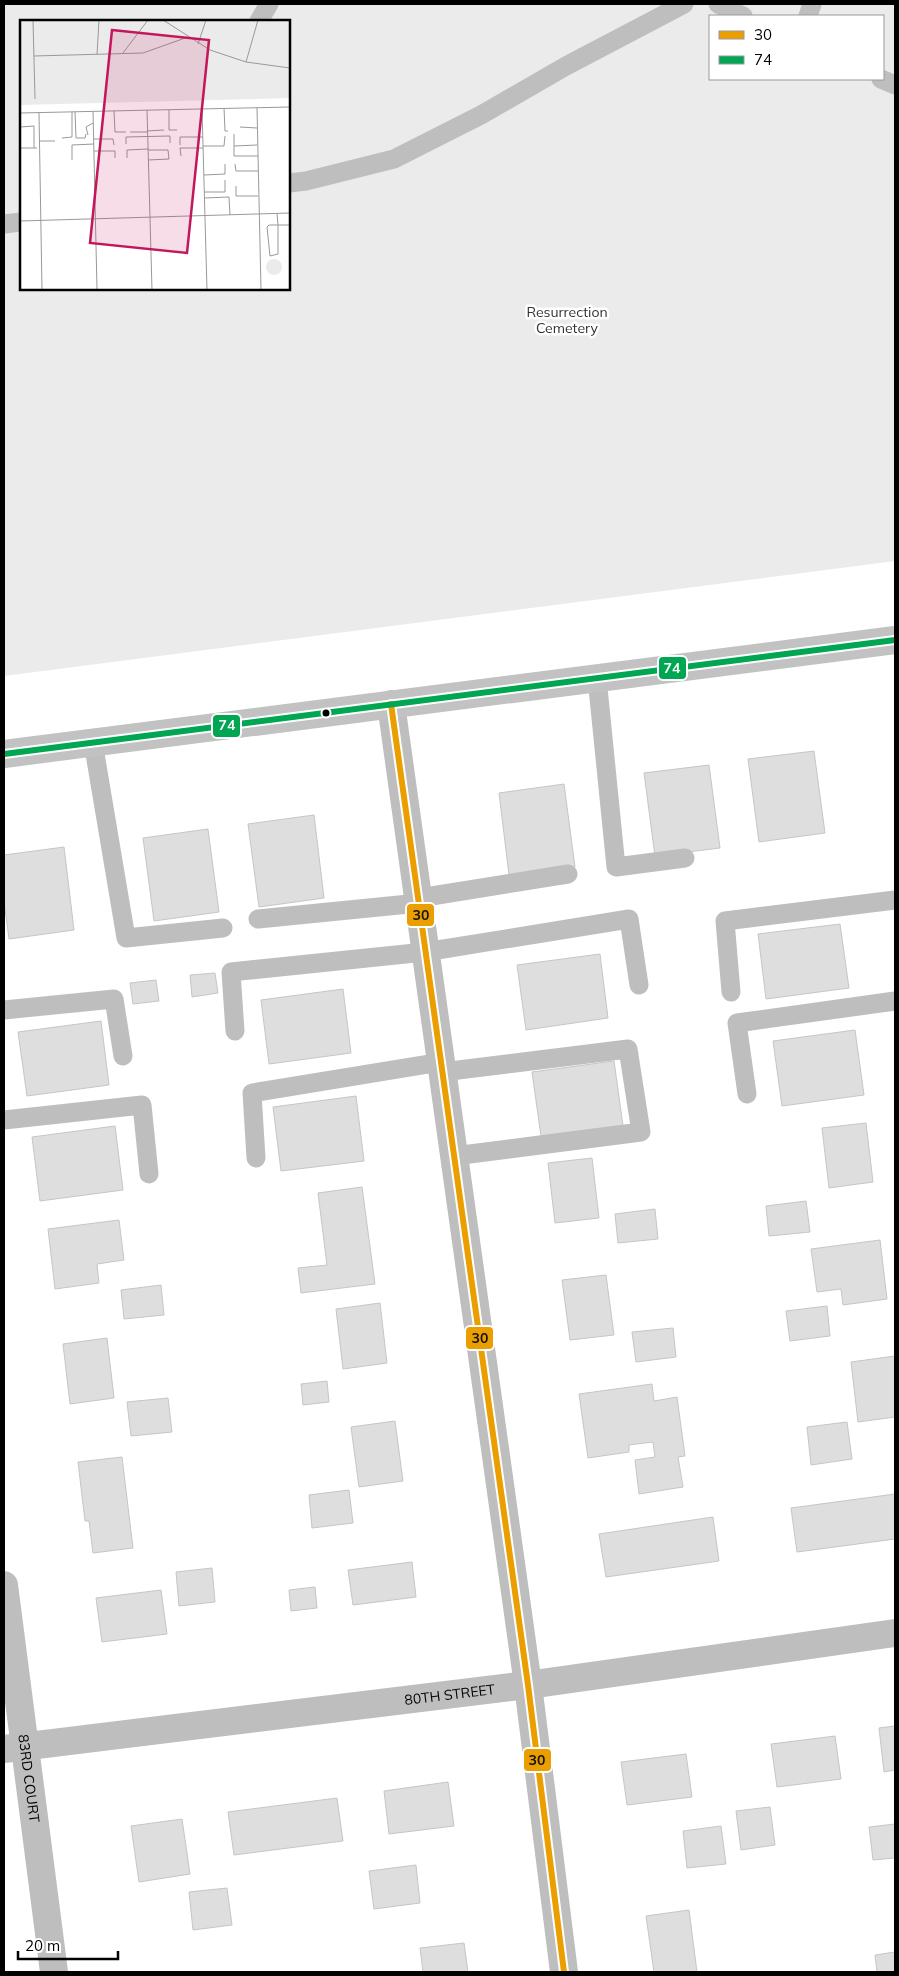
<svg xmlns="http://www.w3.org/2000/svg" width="899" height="1976" viewBox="0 0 899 1976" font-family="Mulish,sans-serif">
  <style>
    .green { fill: #ebebeb; fill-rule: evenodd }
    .building { fill: #dedede; stroke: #c6c6c6 }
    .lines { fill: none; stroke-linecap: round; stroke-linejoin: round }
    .lane { stroke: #bebebe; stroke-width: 19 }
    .street { stroke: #bebebe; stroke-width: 28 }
    .secondary { stroke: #c2c2c2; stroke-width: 28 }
    .bus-1-casing { stroke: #fff; stroke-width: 10 }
    .bus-2-casing { stroke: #fff; stroke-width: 10 }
    .bus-1 { stroke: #eb9e00; stroke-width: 6 }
    .bus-2 { stroke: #00a651; stroke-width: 6 }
    .bus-dot { fill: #000; stroke: #fff; stroke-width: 2 }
    .labels { text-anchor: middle; stroke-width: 5; stroke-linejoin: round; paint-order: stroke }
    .park-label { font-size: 14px; fill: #313131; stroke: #fff }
    .street-label { font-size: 14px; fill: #000; stroke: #fff }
    .inset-road { fill: none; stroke: #999; stroke-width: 1 }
    .view { fill: #c2185b; fill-opacity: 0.15; stroke: #c2185b; stroke-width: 2.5 }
    .inset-edge { fill: none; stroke: #000; stroke-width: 2.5 }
    .line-badge { stroke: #fff; stroke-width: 2 }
    .badge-label { font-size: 14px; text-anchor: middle; font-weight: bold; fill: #fff }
    .pale-badge-label { font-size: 14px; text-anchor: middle; font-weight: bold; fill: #111 }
  </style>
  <rect width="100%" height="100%" fill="#fff"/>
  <path class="green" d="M4,4H895V561L4,676ZM710,16H883V79H710ZM21,21H289V289H21Z"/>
  <g class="building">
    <polygon points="814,751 825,833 759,842 748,759"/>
    <polygon points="709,765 720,848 655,856 644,773"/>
    <polygon points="564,784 575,867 509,875 499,793"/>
    <polygon points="314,815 324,898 259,907 248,824"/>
    <polygon points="208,829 219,912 154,921 143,838"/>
    <polygon points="64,847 74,930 9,939 4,901 4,855"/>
    <polygon points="840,924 849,988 766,999 758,934"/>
    <polygon points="600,954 608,1018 526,1030 517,965"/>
    <polygon points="215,973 218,993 192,997 190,975"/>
    <polygon points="156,980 159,1001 133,1004 130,983"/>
    <polygon points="343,989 351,1053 269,1064 261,1000"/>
    <polygon points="101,1021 109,1085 27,1096 18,1032"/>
    <polygon points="855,1030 864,1095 782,1106 773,1041"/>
    <polygon points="614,1061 623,1126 541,1136 532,1072"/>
    <polygon points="356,1096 364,1161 281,1171 273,1107"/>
    <polygon points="866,1123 873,1182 829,1188 822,1128"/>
    <polygon points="115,1126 123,1190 40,1201 32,1137"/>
    <polygon points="592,1158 599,1218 555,1223 548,1163"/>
    <polygon points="362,1187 375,1284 301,1293 298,1268 327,1265 318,1193"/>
    <polygon points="806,1201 810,1232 769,1236 766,1206"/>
    <polygon points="655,1209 658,1239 618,1243 615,1214"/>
    <polygon points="119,1220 124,1260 97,1264 99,1283 55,1289 48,1229"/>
    <polygon points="880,1240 887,1299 843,1305 841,1289 817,1292 811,1249"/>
    <polygon points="606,1275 614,1335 570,1340 562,1280"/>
    <polygon points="161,1285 164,1315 124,1319 121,1290"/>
    <polygon points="380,1303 387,1363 343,1369 336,1309"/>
    <polygon points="827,1306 830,1336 790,1341 786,1311"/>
    <polygon points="673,1328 676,1357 636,1362 632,1332"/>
    <polygon points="107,1338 114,1398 70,1404 63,1344"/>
    <polygon points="895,1356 895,1417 858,1422 851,1362"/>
    <polygon points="327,1381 329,1402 303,1405 301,1384"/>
    <polygon points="652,1384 654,1401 677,1397 685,1456 678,1457 683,1487 639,1494 635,1460 655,1457 653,1442 629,1445 629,1452 588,1458 579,1394"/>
    <polygon points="168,1398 172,1432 131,1436 127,1402"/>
    <polygon points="395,1421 403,1481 359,1487 351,1427"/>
    <polygon points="847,1422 852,1459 811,1465 807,1427"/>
    <polygon points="122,1457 133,1548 93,1553 89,1521 85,1521 78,1462"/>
    <polygon points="349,1490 353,1523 312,1528 309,1495"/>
    <polygon points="895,1494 895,1539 797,1552 791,1508"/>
    <polygon points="713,1517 719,1561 606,1577 599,1534"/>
    <polygon points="412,1562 416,1597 353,1605 348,1570"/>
    <polygon points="212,1568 215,1602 179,1606 176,1572"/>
    <polygon points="315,1587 317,1608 291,1611 289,1590"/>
    <polygon points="161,1590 167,1634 102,1642 96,1598"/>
    <polygon points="895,1726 895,1770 884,1772 879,1728"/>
    <polygon points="835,1736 841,1779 777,1787 771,1744"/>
    <polygon points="686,1754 692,1797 627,1805 621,1762"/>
    <polygon points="448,1782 454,1826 389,1834 384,1791"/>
    <polygon points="337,1798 343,1841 234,1855 228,1812"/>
    <polygon points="770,1807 775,1845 741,1850 736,1811"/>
    <polygon points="182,1819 190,1874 139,1882 131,1826"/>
    <polygon points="895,1824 895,1858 873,1860 869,1827"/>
    <polygon points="721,1826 726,1864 687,1868 683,1831"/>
    <polygon points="416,1865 420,1903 374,1909 369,1871"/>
    <polygon points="227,1888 232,1925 193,1930 189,1892"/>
    <polygon points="689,1910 697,1972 654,1972 646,1916"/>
    <polygon points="464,1943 468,1972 423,1972 420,1948"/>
    <polygon points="895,1952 895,1972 877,1972 875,1955"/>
  </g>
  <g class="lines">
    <g class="lane">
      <polyline points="718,4 743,16"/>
      <polyline points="808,16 812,4"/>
      <polyline points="259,21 269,4"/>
      <polyline points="881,79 895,85"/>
      <polyline points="289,183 306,181 394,159 481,115 566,66 684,4"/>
      <polyline points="4,224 21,222"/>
      <polyline points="597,678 616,867 685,858"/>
      <polyline points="93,742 126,938 223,928"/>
      <polyline points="419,898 568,874"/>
      <polyline points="258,919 419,903"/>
      <polyline points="731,992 725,921 895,900"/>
      <polyline points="4,1010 114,999 123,1056"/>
      <polyline points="235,1031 231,972 425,952 629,919 639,985"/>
      <polyline points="442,1072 628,1049 641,1132 454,1156"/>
      <polyline points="747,1094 737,1023 895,1001"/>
      <polyline points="4,1120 142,1105 149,1174"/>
      <polyline points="256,1158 252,1093 441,1062"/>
    </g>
    <g class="street">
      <polyline points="391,704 528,1685 564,1972"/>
      <path id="s1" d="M4,1585L54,1972"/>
      <path id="s2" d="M4,1749L528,1685L895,1633"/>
    </g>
    <polyline class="secondary" points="4,754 895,640"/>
    <g class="bus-1-casing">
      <polyline id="bus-1" points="391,704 528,1685 564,1972"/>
    </g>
    <g class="bus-2-casing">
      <polyline id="bus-2" points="4,754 895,640"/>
    </g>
    <use href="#bus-1" class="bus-1"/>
    <use href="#bus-2" class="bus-2"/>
  </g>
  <circle class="bus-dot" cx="326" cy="713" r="4.5"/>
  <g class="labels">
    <g class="park-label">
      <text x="567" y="317">Resurrection<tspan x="567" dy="16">Cemetery</tspan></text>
    </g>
    <g class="street-label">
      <text dy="5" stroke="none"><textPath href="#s2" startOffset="449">80TH STREET</textPath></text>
      <text dy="5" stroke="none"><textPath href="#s1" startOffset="195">83RD COURT</textPath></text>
    </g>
  </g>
  <g transform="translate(20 20)">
    <rect width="270" height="270" fill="#fff"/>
    <path d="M0,0H270V78L0,85ZM246 247a8 8 0 1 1 16 0a8 8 0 1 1-16 0Z" fill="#ebebeb"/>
    <path class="inset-road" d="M13,0L15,79M143,0L190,30L226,42L238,0M178,24L186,0M103,33L128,0M77,35L79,0M14,36L123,33L168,17M226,42L270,48M204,88L205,111H208M237,88L241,270M182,89L187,270M127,90L132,270M149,90V110H157M73,91L77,270M94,91L95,112H106M55,92L56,118H65L66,114M0,93L270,87M19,93L22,270M0,107L14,106V128M220,107L237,108M127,111L144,110M110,112H127M214,114V126L237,125M68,115L66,107L73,103M42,118L52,117V92M74,119H93L94,125M19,121H35M106,124V117L150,116V123M160,125V117H183M183,126H204L205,116M214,126V136H238M0,128H17M128,130H148L149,139L128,140M74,131H95V138M161,136L160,128H183M107,138V130L128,129M52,140V125L74,124M215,144L216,151H238M184,155L205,154V144M216,166V176H238M184,172H205V160M184,178L209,177L210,195M257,193L258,205V234L250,236L247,207L249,205H270M0,201L270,193"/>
    <path class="view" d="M92,10L189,20L167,233L70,223Z"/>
    <rect width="270" height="270" class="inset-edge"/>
  </g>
  <g class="line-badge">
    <rect x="658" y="656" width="29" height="24" rx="5" fill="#00a651"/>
    <rect x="212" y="714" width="29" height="24" rx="5" fill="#00a651"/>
    <rect x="406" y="903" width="29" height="24" rx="5" fill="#eb9e00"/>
    <rect x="465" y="1326" width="29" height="24" rx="5" fill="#eb9e00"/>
    <rect x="523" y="1748" width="29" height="24" rx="5" fill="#eb9e00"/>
  </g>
  <g class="badge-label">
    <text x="672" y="673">74</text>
    <text x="227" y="730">74</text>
  </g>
  <g class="pale-badge-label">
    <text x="421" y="920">30</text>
    <text x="480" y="1343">30</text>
    <text x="537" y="1765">30</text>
  </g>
  <rect width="899" height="1976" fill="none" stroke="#000000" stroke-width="10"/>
  <rect x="709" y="15" width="175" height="65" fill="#ffffff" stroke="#999999"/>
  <rect x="719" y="31" width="25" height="8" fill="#eb9e00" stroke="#999999"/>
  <text x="754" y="40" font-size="15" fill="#000000">30</text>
  <rect x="719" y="56" width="25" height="8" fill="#00a651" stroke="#999999"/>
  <text x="754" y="65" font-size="15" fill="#000000">74</text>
  <path d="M18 1951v8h100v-8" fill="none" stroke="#000000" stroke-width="2.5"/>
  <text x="25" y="1951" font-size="15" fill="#000000" stroke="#ffffff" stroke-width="4" paint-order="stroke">20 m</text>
</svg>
